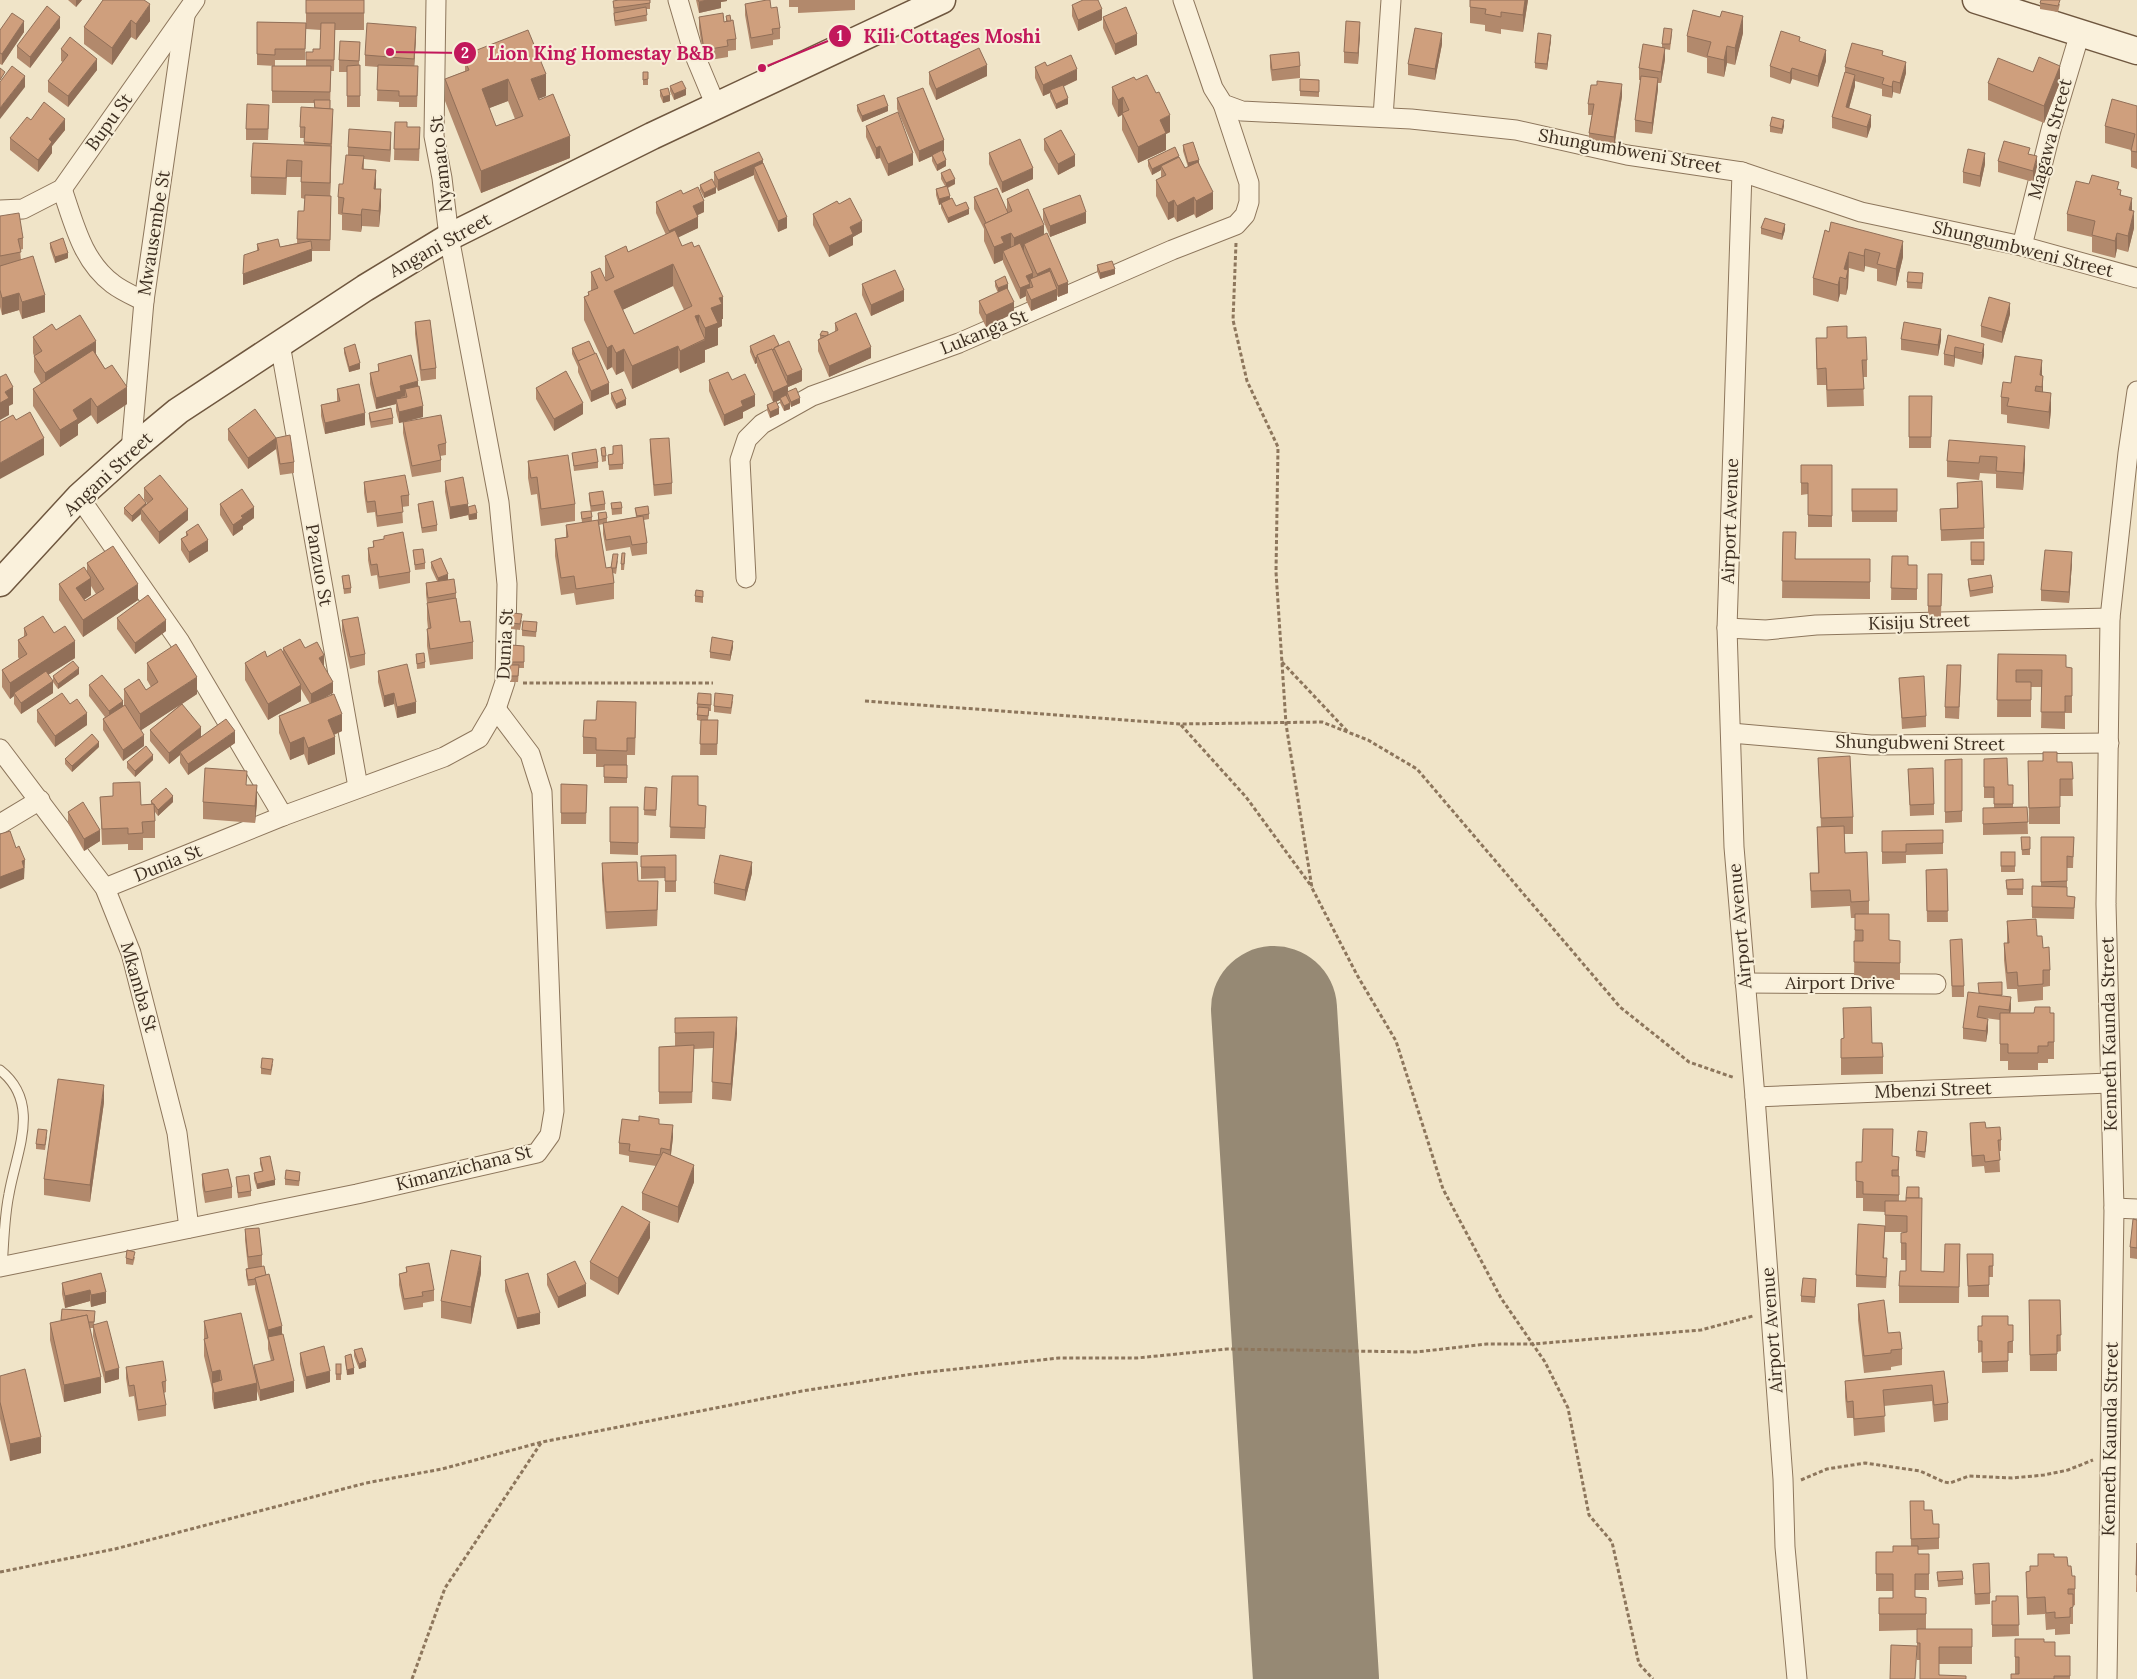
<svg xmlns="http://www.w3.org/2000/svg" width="2137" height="1679" viewBox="0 0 2137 1679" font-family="Lora,serif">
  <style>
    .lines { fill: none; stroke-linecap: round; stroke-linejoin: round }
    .runway { stroke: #968974; stroke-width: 126 }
    .lane-casing { stroke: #8d765c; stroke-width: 11 }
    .street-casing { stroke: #8d765c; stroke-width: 21 }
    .secondary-casing { stroke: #6f573f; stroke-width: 29 }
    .path { stroke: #8d765c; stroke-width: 3; stroke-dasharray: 4 2.5; stroke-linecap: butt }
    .lane { stroke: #faf1dc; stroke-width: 9 }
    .street { stroke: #faf1dc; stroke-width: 19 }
    .secondary { stroke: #faf1dc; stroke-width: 26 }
    .wall { fill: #b2896c; fill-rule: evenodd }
    .shaded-wall { fill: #916f58 }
    .building { fill: #cf9f7d; stroke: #916f58; fill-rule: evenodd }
    .labels { text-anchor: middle; stroke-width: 4; stroke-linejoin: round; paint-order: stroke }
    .street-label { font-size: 18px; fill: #3d2e20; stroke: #f7eed8 }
    .leader { fill: none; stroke: #c2185b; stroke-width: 2 }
    .callout-dot { fill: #c2185b; stroke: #f7eed8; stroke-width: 2 }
    .mark-label { font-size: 15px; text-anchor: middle; font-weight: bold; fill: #fff }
    .callout-label { font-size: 19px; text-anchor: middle; font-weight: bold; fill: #c2185b; stroke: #f7eed8; stroke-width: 4; stroke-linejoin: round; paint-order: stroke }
  </style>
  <rect width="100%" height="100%" fill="#f0e4c8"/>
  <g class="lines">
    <polyline class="runway" points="1274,1009 1316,1679"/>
    <g class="lane-casing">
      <path id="lane" d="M0,1070C42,1103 16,1152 9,1194C4,1218 4,1243 2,1267"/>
    </g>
    <g class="street-casing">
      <g id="street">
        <polyline points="678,0 693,51 716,106"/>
        <polyline points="1183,0 1213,88 1223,104 1242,111 1411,119 1516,130 1627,155 1742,172 1861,212 2022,246 2137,278"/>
        <polyline points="1383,117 1391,0"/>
        <polyline points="1742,172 1727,628 1734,847 1755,1097 1783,1479 1785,1547 1797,1679"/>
        <path d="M62,189C74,223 82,261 113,284C122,291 134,296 144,301"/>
        <polyline points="0,210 23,209 62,189 195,0"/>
        <polyline points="2022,246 2051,130 2080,33"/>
        <polyline points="280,344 358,787"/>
        <polyline points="131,450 144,301 185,16"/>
        <polyline points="79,497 180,642 283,816"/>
        <polyline points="746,578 740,460 747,439 762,424 812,396 959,343 1172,250 1236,225 1245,215 1249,202 1249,183 1223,104"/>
        <polyline points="1727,628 1766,630 1816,625 2110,618"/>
        <polyline points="1731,733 1871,745 2109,743"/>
        <polyline points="0,749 105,888 131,953 177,1133 189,1228"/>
        <polyline points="0,824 40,800"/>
        <polyline points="105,888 283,816 444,757 479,738 496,709 505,682 507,584 499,502 449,237 442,178 434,136 436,0"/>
        <polyline points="1745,983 1936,984"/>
        <polyline points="1755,1097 2110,1083"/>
        <polyline points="2114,1208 2137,1209"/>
        <polyline points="0,1267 357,1194 537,1153 550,1135 554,1111 542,792 530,754 496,709"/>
        <polyline points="2107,1679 2114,1208 2106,904 2110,618 2128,453 2137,391"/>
      </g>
    </g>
    <g class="secondary-casing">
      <g id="secondary">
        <polyline points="1976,0 2137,51"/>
        <polyline points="0,583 79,497 131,450 178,411 365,288 449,237 652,136 942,0"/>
      </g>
    </g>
    <g class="path">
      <polyline points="1236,243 1233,320 1247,381 1278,447 1276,572 1286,724 1312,888 1357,975 1396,1041 1443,1189 1501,1298 1545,1362 1568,1408 1589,1515 1612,1542 1639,1664 1653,1679"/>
      <polyline points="1282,662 1348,732"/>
      <polyline points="523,683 713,683"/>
      <polyline points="865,701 1180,724 1322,722 1368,740 1417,769 1620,1007 1689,1062 1735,1078"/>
      <polyline points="1181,725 1246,797 1312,887"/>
      <polyline points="1801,1480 1827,1469 1865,1463 1920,1471 1944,1482 1950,1483 1969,1476 2012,1478 2044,1475 2068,1470 2093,1460"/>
      <polyline points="0,1572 115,1549 366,1483 442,1469 542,1442 802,1391 919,1373 1059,1358 1137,1358 1227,1349 1416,1352 1487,1344 1533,1344 1701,1330 1753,1316"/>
      <polyline points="412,1679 445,1588 541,1443"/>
    </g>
    <use href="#lane" class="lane"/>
    <use href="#street" class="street"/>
    <use href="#secondary" class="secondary"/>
  </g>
  <g class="wall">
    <polygon points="68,0 82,0 76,7"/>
    <polygon points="103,0 150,21 136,40 131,37 112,65 84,44 84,27"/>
    <polygon points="306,0 364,0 364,30 335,30 334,71 331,71 330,109 333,120 330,196 331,207 330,251 312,251 312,261 243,285 257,251 257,244 280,247 297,243 298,211 304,211 305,199 301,198 301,177 287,177 286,195 251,194 251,177 304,145 304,138 300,138 300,127 314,108 314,103 272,103 272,66 306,66 306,52 313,52 320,49 321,30 306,29"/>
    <polygon points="650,0 650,9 646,9 647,21 615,26 614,19 613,1"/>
    <polygon points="696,0 727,0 727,1 721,2 721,8 699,13"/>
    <polygon points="789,0 855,0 855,10 798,13 798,7 789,7"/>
    <polygon points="1528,0 1523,32 1501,29 1501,34 1485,31 1485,25 1470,23 1470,7"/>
    <polygon points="2040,3 2060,4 2058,12 2040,9"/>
    <polygon points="745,4 771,8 780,28 780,39 773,40 773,45 751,49 745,15"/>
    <polygon points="1072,5 1102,20 1078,31 1072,16"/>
    <polygon points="726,16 736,39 736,50 728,51 728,57 704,61 699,28 699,17 724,22 726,21"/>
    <polygon points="1103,17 1137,45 1115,55 1103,28"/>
    <polygon points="257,22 306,23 305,60 275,60 275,66 257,65"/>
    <polygon points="60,28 30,68 17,58 17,46"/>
    <polygon points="0,30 24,32 2,65 0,64"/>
    <polygon points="1743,33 1735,65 1727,63 1724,77 1707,73 1707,58 1687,52 1687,36"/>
    <polygon points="1360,34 1358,64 1344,63 1344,52"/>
    <polygon points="1672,34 1670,50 1665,49 1665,59 1661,83 1658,83 1658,89 1652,134 1635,132 1635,120 1641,80 1639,80 1639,68 1662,47 1662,44"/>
    <polygon points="416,38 414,66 418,77 417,107 399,107 399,102 377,101 378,67 365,66 365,55"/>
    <polygon points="1551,40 1547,70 1535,68 1535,63"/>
    <polygon points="360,42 359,65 360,65 360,107 347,107 347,72 339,72 339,60"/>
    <polygon points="1800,42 1826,61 1818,87 1792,79 1790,84 1770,77 1770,66"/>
    <polygon points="1442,44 1435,80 1408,75 1408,64"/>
    <polygon points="61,49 97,70 68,107 48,92 48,81 63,62 61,61"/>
    <path d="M477,50L546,96L538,99L570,158L481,193L445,101V79L465,71V61L467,60V57L477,53ZM508,101L515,119L496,126L489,108Z"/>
    <polygon points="1270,55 1300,66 1300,78 1272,81 1270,67"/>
    <polygon points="1883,56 1906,73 1900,94 1893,92 1892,98 1882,96 1882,89 1855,81 1855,86 1849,108 1871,126 1867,138 1832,128 1832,117 1845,72 1845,67"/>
    <polygon points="1047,66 1077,80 1063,87 1068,104 1056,109 1050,96 1050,93 1043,96 1035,78 1035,67"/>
    <rect x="643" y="72" width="5" height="13"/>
    <polygon points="929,72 987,76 936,100 929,84"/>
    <polygon points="2033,72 2060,82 2044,123 1988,100 1988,83"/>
    <polygon points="1300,79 1319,80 1319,97 1300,96"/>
    <polygon points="1136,80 1170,132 1166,134 1166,150 1138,163 1122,130 1122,115 1118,117 1112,104 1112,87"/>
    <polygon points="670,86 686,95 674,100 670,91"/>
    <polygon points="660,90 670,101 663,103 660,96"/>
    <polygon points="1622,96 1614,148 1589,144 1589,133 1592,115 1588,115 1588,104"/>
    <polygon points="897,98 944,151 942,152 946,166 937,171 932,161 932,156 919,162 897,109"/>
    <polygon points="857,105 888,111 862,122 857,111"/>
    <polygon points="2137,106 2137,169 2131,167 2131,150 2105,143 2105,126"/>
    <polygon points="269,116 268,140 246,140 246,129"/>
    <polygon points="31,120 65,130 52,146 52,153 38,172 10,150 10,138"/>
    <polygon points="395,122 407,127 420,139 419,161 394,160"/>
    <polygon points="866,126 913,165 888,176 880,158 876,159 866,137"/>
    <polygon points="1770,126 1784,126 1782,134 1770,132"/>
    <polygon points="1044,139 1075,166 1058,175 1044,150"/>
    <polygon points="391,143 390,162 364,159 364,169 375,189 381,206 379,227 362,226 361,232 342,230 342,215 338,214 338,197 343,184 348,155 348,147"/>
    <polygon points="1183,145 1199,163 1213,209 1196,218 1194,214 1177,222 1174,217 1168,220 1156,196 1156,180 1161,177 1161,170 1152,175 1148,166 1148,160 1179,157 1185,168 1188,167 1183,151"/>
    <polygon points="989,153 1033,179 1002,193 989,164"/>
    <polygon points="2030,154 2037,167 2033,182 1998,172 1998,161"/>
    <polygon points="763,163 787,228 778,232 754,178 754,175 718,191 714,183 714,172"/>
    <polygon points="1985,164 1980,187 1963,183 1963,172"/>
    <polygon points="941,173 955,184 948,188 950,199 956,206 969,214 948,223 941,208 941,204 939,205 936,195 936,189 945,186 941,179"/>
    <polygon points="2089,184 2119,189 2121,195 2132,211 2134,228 2128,252 2117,249 2115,258 2092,252 2092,237 2067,231 2067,214"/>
    <polygon points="700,185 716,193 704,198 700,190"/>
    <path d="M683,194L704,212L698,215V228L678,237L682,246L723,319H722V326L718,328V345L705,350V362L680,373L678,368L632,389L624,371L616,375L612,367L607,370L584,320V297L588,296V292L591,291V272L606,280L605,278V256L628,252L666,235L656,213V202ZM673,286L684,310L634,334L622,310Z"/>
    <polygon points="974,197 1007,211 1007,199 1044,234 1068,293 1058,297 1057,295 1057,300 1031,311 1026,300 1026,296 1020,299 1003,262 1003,260 994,264 984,241 984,229 974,209"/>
    <polygon points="839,204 862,232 853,237 853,245 829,257 813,225 813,214"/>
    <polygon points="1043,209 1086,223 1050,237 1043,220"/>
    <polygon points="0,216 23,238 23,249 20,250 21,260 45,312 22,319 19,310 2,315 0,307"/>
    <polygon points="1761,228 1785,230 1782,240 1761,234"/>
    <polygon points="1825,230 1903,257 1896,286 1877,281 1877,269 1865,266 1864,272 1849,268 1848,287 1846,295 1840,294 1838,302 1813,295 1813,278"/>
    <polygon points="50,243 68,258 55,263 50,248"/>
    <polygon points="1097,265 1115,274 1100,279 1097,271"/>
    <polygon points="1923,279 1922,289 1907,288 1907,282"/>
    <polygon points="995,281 1008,290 1014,313 986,327 979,313 979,301 998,293 995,286"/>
    <polygon points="862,284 904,301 871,316 862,295"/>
    <polygon points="2010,314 2002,343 1981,337 1981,326"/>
    <polygon points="415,322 436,368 436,379 421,381 415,334"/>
    <polygon points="835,323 871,358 829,377 818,351 818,340 820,338 820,335 828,335 835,332"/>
    <polygon points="1827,327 1847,338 1867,360 1867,377 1863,377 1864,406 1827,407 1826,385 1817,385 1816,355 1816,338 1827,338"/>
    <polygon points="56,330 96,354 127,404 97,424 91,415 78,424 78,435 60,447 33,406 33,389 41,384 34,372 34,356 33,353 33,337"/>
    <polygon points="1948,335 1984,355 1982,365 1955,358 1954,367 1944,365 1944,354"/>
    <polygon points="1901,339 1941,340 1938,356 1901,350"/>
    <polygon points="779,345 802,381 788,387 788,391 800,403 791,407 790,404 790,409 784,411 780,403 780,400 776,402 779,414 770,418 767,410 767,405 773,402 757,366 757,363 755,364 750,352 750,346"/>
    <polygon points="344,348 360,369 349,372 344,353"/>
    <polygon points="572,348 595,354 609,394 591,402 578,372 578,367 572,354"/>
    <polygon points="378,364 418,386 423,417 399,423 396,411 396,404 376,409 370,384 370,373 378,371"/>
    <polygon points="2042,376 2043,392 2051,410 2049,429 2007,423 2007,415 2001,414 2001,397 2011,383"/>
    <polygon points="709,380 732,380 755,406 743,412 743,418 724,426 709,391"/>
    <polygon points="536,388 583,414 554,431 536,399"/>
    <polygon points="337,389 365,425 325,434 321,416 321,405 337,401"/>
    <polygon points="611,393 626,405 616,409 611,399"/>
    <polygon points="1909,396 1932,396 1931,448 1909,448"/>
    <polygon points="369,413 393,418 393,424 371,428 369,418"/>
    <polygon points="403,422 446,443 446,455 440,456 441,460 441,472 412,477 403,433"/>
    <polygon points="228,429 276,438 294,462 294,473 280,475 276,449 248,469 228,440"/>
    <polygon points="650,439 672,483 672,494 654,496 650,450"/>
    <polygon points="1949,440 2025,463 2023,490 1996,488 1996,474 1980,473 1979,480 1947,477 1947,461"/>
    <polygon points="613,446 623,464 623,469 609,470 608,455 613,454"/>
    <polygon points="601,448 606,456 606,461 602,462"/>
    <polygon points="572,453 598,462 598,468 574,471"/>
    <polygon points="528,461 575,504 575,521 541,526 537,494 531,495 528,478"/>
    <polygon points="1801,465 1832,465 1832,527 1808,527 1808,494 1801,495"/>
    <polygon points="445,481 468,507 477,519 469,520 468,515 450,519 445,492"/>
    <polygon points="364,482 409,495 409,506 402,507 403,523 377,527 375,512 367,513 364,493"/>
    <polygon points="1957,483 1984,528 1984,539 1941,541 1940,509 1957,508"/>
    <polygon points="144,488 188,520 159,544 141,520 141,514 132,522 124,514 124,508 146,504 147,503 144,500"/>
    <rect x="1852" y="489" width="45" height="33"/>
    <polygon points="589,493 605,504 605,510 591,512 589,499"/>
    <polygon points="611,503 622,508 622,514 612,515"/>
    <polygon points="220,504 254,518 243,526 243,529 233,536 220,515"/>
    <polygon points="418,504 437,525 437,531 422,533 418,509"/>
    <polygon points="635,508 649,514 649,519 644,520 647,543 647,554 632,556 630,547 606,551 603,534 603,524 599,525 606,568 611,567 618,560 616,574 613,573 614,583 614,599 576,605 574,593 561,595 555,556 555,539 566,537 566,525 582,523 581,512 592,517 592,521 598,520 598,513 607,518 607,522 636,517"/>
    <polygon points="186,532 208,551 189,563 181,550 181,539 186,536"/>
    <polygon points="1783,532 1796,559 1870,559 1870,599 1782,598"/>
    <polygon points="384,536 410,572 410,583 379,589 377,575 371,576 368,560 368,548 373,547 373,541 384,539"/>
    <rect x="1971" y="542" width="13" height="23"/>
    <polygon points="413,550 425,563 425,569 415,570"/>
    <polygon points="1892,556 1908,565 1917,565 1917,600 1891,600"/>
    <polygon points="625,559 624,570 621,570 621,564"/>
    <polygon points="431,562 448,580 456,593 456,598 460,622 473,642 473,659 430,665 427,646 427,629 428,629 427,619 427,603 426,594 426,583 437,581 431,568"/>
    <path d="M87,563L138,600L83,637L59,600V584L87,572ZM91,586L96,594L85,601L84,600L91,595Z"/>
    <polygon points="2072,563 2069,603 2041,601 2041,590"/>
    <polygon points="1928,574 1942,574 1941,617 1928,617"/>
    <polygon points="342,576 351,588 351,593 344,594"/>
    <polygon points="1968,579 1993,587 1993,593 1970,597 1968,584"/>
    <polygon points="695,596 703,597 703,603 695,602"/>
    <polygon points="117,618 166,631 135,654 117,629"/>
    <polygon points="342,620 365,654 365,665 350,669 342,631"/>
    <polygon points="522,620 520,630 511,629 511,623"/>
    <polygon points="537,622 536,637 522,636 522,630"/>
    <polygon points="24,628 54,633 75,658 48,675 53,693 21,714 14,704 14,696 10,699 2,687 2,670 19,659 18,657 18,640 24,637"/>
    <polygon points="511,645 524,646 524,668 519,668 518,682 510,682"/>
    <polygon points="733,647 730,661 710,658 710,652"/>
    <polygon points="283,648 305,648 324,666 333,693 324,698 342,731 334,735 335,754 308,765 304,754 290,760 279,733 279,716 310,704 301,689 301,701 268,720 245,680 245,663 283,653"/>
    <polygon points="416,654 425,662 425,668 417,669"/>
    <polygon points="1998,654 2066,667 2072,668 2072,713 2065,713 2065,729 2041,728 2042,687 2031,687 2031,717 1997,717"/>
    <polygon points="147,663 197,694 182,704 201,737 235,743 188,775 180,763 180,755 169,764 150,741 150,730 181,704 141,730 123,761 103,730 103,719 105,717 89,696 89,685 123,706 124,705 124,689 146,690 151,687 147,680"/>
    <polygon points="378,671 416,713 397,718 394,704 384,707 378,682"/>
    <polygon points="79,674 58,689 53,682 53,676"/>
    <polygon points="1961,676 1959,719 1945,718 1945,707"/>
    <polygon points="1899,678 1926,716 1926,727 1902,729"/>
    <polygon points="711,694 711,711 709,711 708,720 718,720 717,755 700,755 701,721 697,720 697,704"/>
    <polygon points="733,701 731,714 714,712 714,706"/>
    <polygon points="70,704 87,725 55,747 37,722 37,710"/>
    <polygon points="636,719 635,755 627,755 627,783 604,783 604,767 596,767 596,754 583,754 583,737 596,720"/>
    <polygon points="99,747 72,772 65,764 65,759"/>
    <polygon points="1818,758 1853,817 1853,834 1844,834 1845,853 1869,901 1869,914 1889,940 1900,941 1900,980 1854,979 1855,918 1851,918 1850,906 1811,908 1810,873 1818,873 1817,827 1821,827"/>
    <polygon points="1962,759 1962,822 1945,823 1945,760"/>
    <polygon points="1984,759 2008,785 2013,785 2013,807 2027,807 2028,834 1983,835 1983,808 1994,808 1994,798 1984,798"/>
    <polygon points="153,760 135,777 127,768 127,762"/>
    <polygon points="2028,761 2057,762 2072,762 2073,796 2060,796 2060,824 2029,824"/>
    <polygon points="1908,769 1934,804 1934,815 1910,816"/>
    <polygon points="672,776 698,805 706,806 705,839 670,838"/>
    <polygon points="113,783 141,805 151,804 151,801 173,802 158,816 155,812 155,838 143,838 143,850 128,850 128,844 102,845 100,797 113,796"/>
    <polygon points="561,784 587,785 586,824 561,824"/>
    <polygon points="247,785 257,802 255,823 203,819 203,802"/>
    <polygon points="645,787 657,788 656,816 644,815"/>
    <polygon points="610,807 638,807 638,855 610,854"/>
    <polygon points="68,812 100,841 84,851 68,823"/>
    <polygon points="1882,831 1943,843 1943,854 1906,855 1906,863 1882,864"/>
    <polygon points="2021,837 2030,837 2030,855 2022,855"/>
    <polygon points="2041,837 2074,837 2073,868 2067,868 2067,896 2075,897 2074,919 2032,918 2032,886 2041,886"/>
    <rect x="2001" y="852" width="14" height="20"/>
    <polygon points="676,855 676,892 665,892 665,878 641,879 641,856"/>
    <polygon points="602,863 638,881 658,898 657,926 606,929 602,880"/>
    <polygon points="1947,869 1948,922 1927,922 1926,870"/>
    <polygon points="752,873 745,901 714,894 714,883"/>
    <polygon points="2023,879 2023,895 2007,895 2006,880"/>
    <polygon points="2007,921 2037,936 2043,948 2050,970 2050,986 2043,987 2043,1000 2018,1002 2017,989 2007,989 2004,960 2004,943 2007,943"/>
    <polygon points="1950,940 1964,986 1964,997 1952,997"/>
    <polygon points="2002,982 2002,996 2011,1009 2010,1013 2054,1013 2054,1059 2048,1059 2048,1063 2038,1063 2038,1070 2008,1070 2008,1061 2000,1061 2000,1020 1985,1018 1988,1030 1986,1042 1963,1039 1963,1028 1979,993"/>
    <polygon points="1843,1008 1883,1057 1883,1074 1841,1075 1841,1039 1844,1038"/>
    <polygon points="675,1018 737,1033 731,1101 712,1099 713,1048 694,1049 692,1103 659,1104 659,1047 675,1046"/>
    <polygon points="273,1064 271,1075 261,1074 261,1068"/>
    <polygon points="104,1102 90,1202 44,1195 44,1179"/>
    <polygon points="1970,1123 1986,1128 2001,1140 2001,1151 1999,1151 2000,1172 1985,1173 1984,1166 1972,1167 1970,1134"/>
    <polygon points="659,1124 673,1137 671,1155 694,1182 678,1223 642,1210 642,1193 656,1166 629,1162 629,1156 619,1154 619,1143"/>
    <polygon points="47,1136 45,1150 36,1149 36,1144"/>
    <polygon points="1927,1138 1925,1158 1916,1156 1916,1151"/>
    <polygon points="1892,1156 1899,1157 1899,1201 1906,1201 1919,1198 1921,1271 1944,1272 1960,1244 1959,1303 1899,1303 1899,1286 1906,1271 1906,1260 1901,1260 1901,1233 1907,1232 1885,1232 1884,1258 1887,1269 1886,1288 1856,1287 1856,1275 1885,1226 1885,1212 1863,1211 1863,1198 1856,1198 1856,1162 1862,1162"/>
    <polygon points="260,1158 275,1185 257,1189 254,1179 254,1173 262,1171 260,1164"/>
    <polygon points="202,1174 232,1187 232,1198 205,1203 202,1185"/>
    <polygon points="236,1177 251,1191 251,1196 238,1198"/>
    <polygon points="300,1177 299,1186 285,1185 285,1179"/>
    <polygon points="2137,1220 2137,1259 2130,1258 2130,1247"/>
    <polygon points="245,1229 262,1255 262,1266 266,1275 282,1334 294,1392 260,1401 257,1391 257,1400 214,1409 212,1399 212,1389 204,1356 204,1321 254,1368 271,1361 268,1349 268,1341 255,1289 255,1285 248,1286 246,1275 246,1269 248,1268 245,1240"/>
    <polygon points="650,1238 618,1295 590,1279 590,1262"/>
    <polygon points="1967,1254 1993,1254 1993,1277 1989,1277 1989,1297 1968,1297"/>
    <polygon points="135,1257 133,1265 126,1264 126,1258"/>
    <polygon points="406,1267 434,1290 434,1301 423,1303 423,1307 404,1310 399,1285 399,1274 406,1272"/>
    <polygon points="101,1273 106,1303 91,1307 90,1301 65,1308 62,1294 62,1283"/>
    <polygon points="481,1273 471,1324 441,1318 441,1301"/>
    <polygon points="547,1274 586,1296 558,1308 547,1285"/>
    <polygon points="505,1280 540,1324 517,1329 505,1291"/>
    <polygon points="1816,1285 1815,1303 1801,1302 1801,1296"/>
    <polygon points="2029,1300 2060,1300 2061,1351 2057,1352 2057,1371 2030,1371"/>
    <polygon points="1858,1304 1888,1333 1902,1349 1902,1365 1891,1367 1891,1370 1864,1373 1858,1320"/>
    <polygon points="62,1309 95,1317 94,1325 119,1379 105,1383 93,1336 93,1328 90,1328 101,1393 64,1402 50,1340 50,1323 61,1321"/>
    <polygon points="2013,1325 2013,1353 2008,1353 2008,1372 1982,1373 1982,1352 1978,1353 1978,1326"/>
    <polygon points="354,1350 366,1367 359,1369 354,1356"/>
    <polygon points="300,1353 330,1382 306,1389 300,1364"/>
    <polygon points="345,1356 354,1374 347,1375 345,1361"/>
    <rect x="336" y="1364" width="5" height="16"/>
    <polygon points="126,1367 166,1381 166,1392 164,1393 166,1405 166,1416 138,1421 134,1396 129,1397 126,1378"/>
    <polygon points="1944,1371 1948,1403 1948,1420 1934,1422 1932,1401 1884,1406 1885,1432 1854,1436 1853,1418 1847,1418 1845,1397 1845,1381"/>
    <polygon points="0,1376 41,1453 10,1461 0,1419"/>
    <polygon points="1910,1501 1924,1510 1933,1524 1939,1524 1939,1549 1918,1550 1918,1554 1929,1554 1929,1590 1915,1590 1915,1597 1926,1598 1926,1629 1972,1629 1972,1664 1939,1664 1920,1679 1920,1660 1917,1660 1917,1630 1879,1631 1879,1598 1893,1598 1893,1591 1876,1591 1876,1552 1893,1552 1911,1546"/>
    <polygon points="2137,1543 2137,1592 2136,1592"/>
    <polygon points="2054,1557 2068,1566 2072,1576 2075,1576 2075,1605 2073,1606 2073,1624 2070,1624 2070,1634 2055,1635 2055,1629 2046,1630 2045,1614 2027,1615 2026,1572 2030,1571 2038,1566"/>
    <polygon points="1973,1564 1990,1593 1990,1604 1975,1605"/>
    <polygon points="1937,1572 1963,1579 1963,1585 1938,1587"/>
    <polygon points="2018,1596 2019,1636 1992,1637 1992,1601 1996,1601"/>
    <polygon points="2015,1639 2044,1642 2055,1656 2070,1656 2070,1679 2011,1679 2015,1674"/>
  </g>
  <g class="shaded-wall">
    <polygon points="76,0 82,0 76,7"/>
    <polygon points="707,0 727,0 727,1 721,2 721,8 699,13 699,2"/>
    <polygon points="1525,0 1528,0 1523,32 1523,15"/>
    <polygon points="150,4 150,21 136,40 136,24"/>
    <polygon points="1102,9 1102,20 1078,31 1078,20"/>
    <polygon points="1743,16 1743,33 1735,65 1735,48"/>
    <polygon points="60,17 60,28 30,68 30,57"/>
    <polygon points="131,20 131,37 112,65 112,48"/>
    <polygon points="24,21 24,32 2,65 2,54"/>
    <polygon points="1360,22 1360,34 1358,64 1358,53"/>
    <polygon points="416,27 416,38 414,70 414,59"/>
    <polygon points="1442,33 1442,44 1435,80 1435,69"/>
    <polygon points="1137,34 1137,45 1115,55 1115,44"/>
    <polygon points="1551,35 1551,40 1547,70 1547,64"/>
    <polygon points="1727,46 1727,63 1724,77 1724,60"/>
    <polygon points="1665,48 1665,59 1661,83 1661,72"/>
    <polygon points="1826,50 1826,61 1818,87 1818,76"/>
    <polygon points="97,59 97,70 68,107 68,96"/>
    <polygon points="1906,62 1906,73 1900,94 1900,83"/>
    <polygon points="987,65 987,76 936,100 936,89"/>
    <polygon points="2060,66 2060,82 2044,123 2044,106"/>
    <polygon points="1792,68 1792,79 1790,84 1790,73"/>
    <polygon points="1077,69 1077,80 1051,92 1050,90 1050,93 1043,96 1043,85"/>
    <polygon points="546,74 546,96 531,102 531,79"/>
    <polygon points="1855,75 1855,86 1846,119 1846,107"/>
    <polygon points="25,76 25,87 0,119 0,108"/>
    <polygon points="1658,78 1658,89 1652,134 1652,123"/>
    <polygon points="508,79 508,101 482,111 482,89"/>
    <polygon points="1893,81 1893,92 1892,98 1892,87"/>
    <polygon points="1622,84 1622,96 1614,148 1614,137"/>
    <polygon points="686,89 686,95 674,100 674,94"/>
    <polygon points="670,95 670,101 663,103 663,97"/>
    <polygon points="1123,97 1123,114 1118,117 1118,100"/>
    <polygon points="1068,98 1068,104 1056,109 1056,104"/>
    <polygon points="888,106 888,111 862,122 862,116"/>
    <polygon points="1170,115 1170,132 1166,134 1166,150 1138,163 1138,147 1160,120"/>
    <polygon points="1871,115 1871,126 1867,138 1867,127"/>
    <polygon points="65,119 65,130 52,146 52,153 38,172 38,160 49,139"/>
    <polygon points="1784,120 1784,126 1782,134 1782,129"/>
    <polygon points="391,132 391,143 390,162 390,150"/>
    <polygon points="570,136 570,158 481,193 481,171"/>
    <polygon points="944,140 944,151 919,162 919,151"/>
    <polygon points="331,146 331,163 330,199 330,183"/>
    <polygon points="880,146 880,158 876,159 876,148"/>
    <polygon points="913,153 913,165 888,176 888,164"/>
    <polygon points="1985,153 1985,164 1980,187 1980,176"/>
    <polygon points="1075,155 1075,166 1058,175 1058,164"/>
    <polygon points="1179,156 1179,162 1161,166 1161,170 1152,175 1152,169"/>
    <polygon points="2037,156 2037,167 2033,182 2033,171"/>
    <polygon points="763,160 763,171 754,167 754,175 718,191 718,180"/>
    <polygon points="946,160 946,166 937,171 937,165"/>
    <polygon points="1199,160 1199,166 1188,169 1188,163"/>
    <polygon points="1033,168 1033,179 1002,193 1002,182"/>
    <polygon points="376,170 376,187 374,205 374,189"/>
    <polygon points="955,179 955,184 946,188 946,183"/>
    <polygon points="716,187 716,193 704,198 704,193"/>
    <polygon points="381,189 381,206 379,227 379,211"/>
    <polygon points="1213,192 1213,209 1196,218 1196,201"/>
    <polygon points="950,196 950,201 939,205 939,199"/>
    <polygon points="1194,197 1194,214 1177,222 1177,206"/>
    <polygon points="2132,198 2132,214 2129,210"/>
    <polygon points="1174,200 1174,217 1168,220 1168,203"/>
    <polygon points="704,201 704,212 693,217 693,206"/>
    <polygon points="362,209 362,226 361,232 361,215"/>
    <polygon points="969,209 969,214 948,223 948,218"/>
    <polygon points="2134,211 2134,228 2128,252 2128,236"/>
    <polygon points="1086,212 1086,223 1050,237 1050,226"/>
    <polygon points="698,217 698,228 669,242 669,231"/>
    <polygon points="787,217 787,228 778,232 778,221"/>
    <polygon points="862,221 862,232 853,237 853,245 829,257 829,246 850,227"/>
    <polygon points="1785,224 1785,230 1782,240 1782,234"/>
    <polygon points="1044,225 1044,242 1024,244 1024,251 1014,255 1014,238"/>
    <polygon points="1011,233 1011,250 1003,251 1003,260 994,264 994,247 1001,237"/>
    <polygon points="2117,233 2117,249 2115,258 2115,241"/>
    <polygon points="1903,241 1903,257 1896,286 1896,269"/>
    <polygon points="312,249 312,261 243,285 243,274"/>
    <polygon points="1865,249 1865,266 1864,272 1864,256"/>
    <polygon points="1849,252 1848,287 1846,295 1847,278 1844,269"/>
    <polygon points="68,253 68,258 55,263 55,257"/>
    <polygon points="673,264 673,286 614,314 614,291"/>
    <polygon points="1050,268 1050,279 1037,285 1037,274"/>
    <polygon points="1115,269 1115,274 1100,279 1100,273"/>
    <polygon points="1033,273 1033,284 1030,279 1030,295 1026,289 1026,296 1020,299 1020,288 1026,276"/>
    <polygon points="1840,277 1840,294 1838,302 1838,285"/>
    <polygon points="1068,282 1068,293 1058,297 1058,286"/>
    <polygon points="1008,284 1008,290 998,294 998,288"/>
    <polygon points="1057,289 1057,300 1031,311 1031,300"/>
    <polygon points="904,290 904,301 871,316 871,305"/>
    <polygon points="19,293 19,310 2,315 2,298"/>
    <polygon points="45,295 45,312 22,319 22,302"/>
    <polygon points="723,297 723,319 722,319 722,326 718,328 718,345 705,350 705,362 680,373 680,351 705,340 705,328 711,308 719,298"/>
    <polygon points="1014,302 1014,313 986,327 986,315"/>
    <polygon points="2010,303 2010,314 2002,343 2002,332"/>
    <polygon points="699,315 699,337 695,316"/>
    <polygon points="1941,329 1941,340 1938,356 1938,345"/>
    <polygon points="96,341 96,357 45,390 45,373"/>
    <polygon points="1984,344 1984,355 1982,365 1982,353"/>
    <polygon points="612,345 612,367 607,370 607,348"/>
    <polygon points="678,346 678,368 632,389 632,366"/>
    <polygon points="871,347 871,358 829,377 829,366"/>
    <polygon points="1955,347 1955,358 1954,367 1954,356"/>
    <polygon points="624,349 624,371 616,375 616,353"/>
    <polygon points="757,357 757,363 755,364 755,358"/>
    <polygon points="2042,360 2042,376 2040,375"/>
    <polygon points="360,363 360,369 349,372 349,367"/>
    <polygon points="802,370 802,381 788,387 788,394 787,392 787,397 780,398 780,400 773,403 773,392 787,385 787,376"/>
    <polygon points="2043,376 2043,393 2042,403 2042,387"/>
    <polygon points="418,381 418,392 405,389 405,396 401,397 401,402 396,399 396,404 376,409 376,398 400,386"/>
    <polygon points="609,383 609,394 591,402 591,391"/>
    <polygon points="13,387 13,404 9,406 9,415 0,420 0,403 5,392"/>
    <polygon points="127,387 127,404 97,424 97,407"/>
    <polygon points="2051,393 2051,410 2049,429 2049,412"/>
    <polygon points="755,395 755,406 743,412 743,418 724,426 724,415 741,401"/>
    <polygon points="91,398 91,415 78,424 78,435 60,447 60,430 73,410"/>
    <polygon points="800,398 800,403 791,407 791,402"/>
    <polygon points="626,399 626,405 616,409 616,404"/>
    <polygon points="583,403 583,414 554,431 554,419"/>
    <polygon points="790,403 790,409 784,411 784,406"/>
    <polygon points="423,406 423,417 399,423 399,412"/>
    <polygon points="779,408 779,414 770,418 770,412"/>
    <polygon points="365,413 365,425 325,434 325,423"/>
    <polygon points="44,438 44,455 0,479 0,463"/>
    <polygon points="276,438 276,449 248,469 248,458"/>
    <polygon points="2025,446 2025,463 2023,490 2023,473"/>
    <polygon points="146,503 146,508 141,509 141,514 132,522 132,516"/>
    <polygon points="468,504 468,515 450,519 450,507"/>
    <polygon points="254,507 254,518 243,526 243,529 233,536 233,525 241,516"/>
    <polygon points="188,509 188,520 159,544 159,532"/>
    <polygon points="477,513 477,519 469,520 469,515"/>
    <polygon points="208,540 208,551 189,563 189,552"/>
    <polygon points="2072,552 2072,563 2069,603 2069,592"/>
    <polygon points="448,574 448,580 438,584 438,578"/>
    <polygon points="91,578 91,595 76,605 76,588"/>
    <polygon points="138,584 138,600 83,637 83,620"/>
    <polygon points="166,620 166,631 135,654 135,643"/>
    <polygon points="75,641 75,658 16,695 14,693 14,696 10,699 10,683"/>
    <polygon points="733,641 733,647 730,661 730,655"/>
    <polygon points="324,655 324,666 319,669 319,658"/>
    <polygon points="79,668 79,674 58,689 58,684"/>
    <polygon points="197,677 197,694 140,731 140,714"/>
    <polygon points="53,681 53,693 21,714 21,703"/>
    <polygon points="333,682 333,693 311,705 311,694"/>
    <polygon points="301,685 301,701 268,720 268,704"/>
    <polygon points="394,693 394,704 384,707 384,696"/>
    <polygon points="123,701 123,712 109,723 109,711"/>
    <polygon points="416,702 416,713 397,718 397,707"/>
    <polygon points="87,713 87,725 55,747 55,736"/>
    <polygon points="342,714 342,731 328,737 328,720"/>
    <polygon points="201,727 201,738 180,752 180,755 169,764 169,753"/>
    <polygon points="235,731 235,743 188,775 188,764"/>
    <polygon points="144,735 144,746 123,761 123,750"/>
    <polygon points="304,737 304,754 290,760 290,743"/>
    <polygon points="335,737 335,754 308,765 308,748"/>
    <polygon points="99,742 99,747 72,772 72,766"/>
    <polygon points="153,755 153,760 135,777 135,771"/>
    <polygon points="257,785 257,802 255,823 255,806"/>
    <polygon points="173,796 173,802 158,816 158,810"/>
    <polygon points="100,830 100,841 84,851 84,839"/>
    <polygon points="25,860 24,879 0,889 0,877 22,861"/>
    <polygon points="752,862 752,873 745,901 745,890"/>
    <polygon points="2011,997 2011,1009 2009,1021 2009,1010"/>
    <polygon points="737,1017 737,1033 731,1101 731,1084"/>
    <polygon points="1988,1019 1988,1030 1986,1042 1986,1031"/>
    <polygon points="104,1085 104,1102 90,1202 90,1185"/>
    <polygon points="673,1125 673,1137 670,1161 670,1150"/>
    <polygon points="694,1165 694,1182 678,1223 678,1207"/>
    <polygon points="275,1180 275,1185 257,1189 257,1184"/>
    <polygon points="650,1222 650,1238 618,1295 618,1278"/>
    <polygon points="481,1256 481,1273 471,1324 471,1307"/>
    <polygon points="586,1284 586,1296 558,1308 558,1297"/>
    <polygon points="90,1290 90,1301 65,1308 65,1296"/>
    <polygon points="106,1292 106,1303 91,1307 91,1295"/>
    <polygon points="540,1313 540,1324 517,1329 517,1318"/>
    <polygon points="282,1326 282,1337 268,1337 268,1341 268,1330"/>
    <polygon points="366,1361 366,1367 359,1369 359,1364"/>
    <polygon points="119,1368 119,1379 105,1383 105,1372"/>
    <polygon points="354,1368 354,1374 347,1375 347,1370"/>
    <polygon points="220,1370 220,1387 212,1383 212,1389 212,1372"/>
    <polygon points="330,1371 330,1382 306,1389 306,1377"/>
    <polygon points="101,1377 101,1393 64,1402 64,1385"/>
    <polygon points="294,1381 294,1392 260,1401 260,1390"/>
    <polygon points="257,1383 257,1400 214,1409 214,1393"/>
    <polygon points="41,1437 41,1453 10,1461 10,1444"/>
  </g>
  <g class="building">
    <polygon points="103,0 144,0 150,4 136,24 131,20 112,48 84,27"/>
    <rect x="306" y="0" width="58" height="13"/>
    <polygon points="619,0 650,0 650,3 614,8 613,1"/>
    <polygon points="698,0 707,0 699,2"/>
    <polygon points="767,0 770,0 771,8 777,7 780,28 772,29 773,34 751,38 745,4"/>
    <polygon points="1083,0 1098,0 1102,9 1078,20 1072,5"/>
    <polygon points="1470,0 1525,0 1523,15 1501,12 1501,17 1485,14 1486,9 1470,7"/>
    <polygon points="2041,0 2060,0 2058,6 2040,3"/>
    <polygon points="47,6 60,17 30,57 17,46"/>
    <polygon points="646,7 647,15 615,21 614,13"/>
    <polygon points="1126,7 1137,34 1115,44 1103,17"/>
    <polygon points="1693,10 1720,17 1722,11 1743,16 1735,48 1727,46 1724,60 1707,56 1711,42 1687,36"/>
    <polygon points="12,13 24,21 2,54 0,53 0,30"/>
    <polygon points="723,13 724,22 733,20 736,39 727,40 728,46 704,50 699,17"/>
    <polygon points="730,15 731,21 727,21 726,16"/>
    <polygon points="1346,21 1360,22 1358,53 1344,52"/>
    <polygon points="257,22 306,23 305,49 275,49 275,55 257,54"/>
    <polygon points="321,23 335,23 334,60 306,60 306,52 313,52 313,49 320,49"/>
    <polygon points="367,23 416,27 414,59 365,55"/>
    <polygon points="1415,28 1442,33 1435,69 1408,64"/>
    <polygon points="1664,28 1672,29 1670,44 1662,44"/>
    <path d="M528,30L546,74L531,79L539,100L553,94L570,136L481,171L445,79L469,70L465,61L469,59L467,57L478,53L477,50ZM508,79L523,116L496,126L482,89Z"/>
    <polygon points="1781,31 1800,37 1799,41 1826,50 1818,76 1792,68 1790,73 1770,66"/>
    <polygon points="1538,33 1551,35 1547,64 1535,63"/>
    <polygon points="70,37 97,59 68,96 48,81 68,55 61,49"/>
    <polygon points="340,41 360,42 359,61 339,60"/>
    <polygon points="1852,43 1883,51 1882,55 1906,62 1900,83 1893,81 1892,87 1882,84 1884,78 1845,67"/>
    <polygon points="1643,44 1665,48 1661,72 1639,68"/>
    <polygon points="979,48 987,65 936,89 929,72"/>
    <polygon points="1299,52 1300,66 1272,70 1270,55"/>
    <polygon points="1071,55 1077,69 1043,85 1035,67 1045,62 1047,66"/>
    <polygon points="2039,57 2060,66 2044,106 1988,83 1998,58 2033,72"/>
    <polygon points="360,65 360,96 347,96 347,66"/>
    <polygon points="378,65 418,66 417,96 399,96 399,91 377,90"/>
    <polygon points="12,66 25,76 0,108 0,82"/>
    <polygon points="272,66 331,66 330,92 272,91"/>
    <polygon points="0,68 5,72 0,80"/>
    <polygon points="643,72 648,72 648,79 643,80"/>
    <polygon points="1845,72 1855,75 1846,107 1871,115 1867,127 1832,117"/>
    <polygon points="1147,75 1156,93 1159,92 1170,115 1160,120 1166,133 1138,147 1122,113 1129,110 1123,97 1118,100 1112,87 1134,77 1136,80"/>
    <polygon points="1641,76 1658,78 1652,123 1635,120"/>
    <polygon points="1300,79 1319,80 1319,92 1300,91"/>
    <polygon points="682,81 686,89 674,94 670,86"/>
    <polygon points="1597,81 1622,84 1614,137 1589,133 1594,104 1588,104 1591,85 1597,85"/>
    <polygon points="1063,85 1068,98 1056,104 1050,90"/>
    <polygon points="668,88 670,95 663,97 660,90"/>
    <polygon points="923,88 944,140 919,151 897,98"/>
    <polygon points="884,95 888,106 862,116 857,105"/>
    <polygon points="2112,99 2137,106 2137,152 2131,151 2135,134 2105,126"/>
    <polygon points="314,100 330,100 330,109 315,108"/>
    <polygon points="44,102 65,119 49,139 52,142 38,160 10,138 27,117 31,120"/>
    <polygon points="247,104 269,105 268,129 246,129"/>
    <polygon points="301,107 333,109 331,144 304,142 305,127 300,127"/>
    <polygon points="898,112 913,153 888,164 880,146 876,148 866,126"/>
    <polygon points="1772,117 1784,120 1782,129 1770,126"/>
    <polygon points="395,122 407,122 407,127 420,127 419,149 394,149"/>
    <polygon points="349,129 391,132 390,150 348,147"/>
    <polygon points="1061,130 1075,155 1058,164 1044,139"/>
    <polygon points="1020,139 1033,168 1002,182 989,153"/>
    <polygon points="2004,141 2030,148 2028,154 2037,156 2033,171 1998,161"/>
    <polygon points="1193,142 1199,160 1188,163 1183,145"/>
    <polygon points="253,143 331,146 330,183 301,182 302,161 287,160 286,178 251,177"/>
    <polygon points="1175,147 1179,156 1152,169 1148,160"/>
    <polygon points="1968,149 1985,153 1980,176 1963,172"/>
    <polygon points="942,150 946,160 937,165 932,155"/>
    <polygon points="759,152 763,160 718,180 714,172"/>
    <polygon points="346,155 364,156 362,169 376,170 374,189 381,189 379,211 362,209 361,215 342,213 344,198 338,197 339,184 343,184"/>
    <polygon points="1179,157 1185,168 1198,162 1213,192 1196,201 1194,197 1177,206 1174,200 1168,203 1156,180 1166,175 1161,166"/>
    <polygon points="763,163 787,217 778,221 754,167"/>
    <polygon points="950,169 955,179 946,183 941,173"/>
    <polygon points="2092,175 2119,182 2117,189 2121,190 2120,195 2132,198 2129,210 2134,211 2128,236 2117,233 2115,241 2092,235 2095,221 2067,214 2076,181 2089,184"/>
    <polygon points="712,179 716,187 704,193 700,185"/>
    <polygon points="947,186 950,196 939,199 936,189"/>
    <polygon points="698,187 704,201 693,206 698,217 669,231 656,202 681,190 683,194"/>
    <polygon points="997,188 1008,213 986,223 974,197"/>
    <polygon points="1028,189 1044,225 1014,238 1011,233 1001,237 1004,243 994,247 984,224 1012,211 1007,199"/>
    <polygon points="305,195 331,196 330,240 297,239 298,211 304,211"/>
    <polygon points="1080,195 1086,212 1050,226 1043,209"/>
    <polygon points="850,198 862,221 850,227 853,234 829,246 813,214 837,201 839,204"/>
    <polygon points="952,198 956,206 966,202 969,209 948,218 941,203"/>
    <polygon points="19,213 23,238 18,239 21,252 0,256 0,216"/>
    <polygon points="1765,218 1785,224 1782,234 1761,228"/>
    <polygon points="1831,222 1903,241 1896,269 1877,264 1880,253 1865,249 1864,256 1849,252 1844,269 1848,270 1846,279 1840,277 1838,285 1813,278 1825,230 1829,232"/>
    <path d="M675,230L682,246L692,242L694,247L699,245L723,297L719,298L722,304L711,308L718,323L705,328L699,315L695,316L705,339L680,351L678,346L632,366L624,349L616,353L612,345L607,348L584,297L589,295L588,292L598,288L591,272L600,268L606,281L614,277L605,256L626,246L628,252ZM673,264L692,306L634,334L614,291Z"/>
    <polygon points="1047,233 1068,282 1058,286 1050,268 1037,274 1024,244"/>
    <polygon points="63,238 68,253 55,257 50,243"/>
    <polygon points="278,239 280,247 311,241 312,249 243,274 244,255 259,250 257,244"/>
    <polygon points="1020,243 1033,273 1026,276 1030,284 1020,288 1003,251"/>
    <polygon points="33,256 45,295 22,302 19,293 2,298 0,290 0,266"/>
    <polygon points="1112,261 1115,269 1100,273 1097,265"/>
    <polygon points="895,270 904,290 871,305 862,284"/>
    <polygon points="1050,271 1057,289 1031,300 1026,289 1033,287 1030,279"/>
    <polygon points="1908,272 1923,273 1922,283 1907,282"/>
    <polygon points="1005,276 1008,284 998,288 995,281"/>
    <polygon points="1007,288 1014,302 986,315 979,301"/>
    <polygon points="1989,297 2010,303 2002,332 1981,326"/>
    <polygon points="856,313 871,347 829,366 818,340 838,330 835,323"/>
    <polygon points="80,315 96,341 45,373 34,356 42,351 33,337 52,324 56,330"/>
    <polygon points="430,320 436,368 421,370 415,322"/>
    <polygon points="1904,322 1941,329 1938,345 1901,339"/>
    <polygon points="1847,326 1847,338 1866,337 1867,360 1862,360 1864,389 1827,390 1826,368 1817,369 1816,338 1827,338 1827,327"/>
    <polygon points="822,331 828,332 828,335 825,336 820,335"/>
    <polygon points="774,335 779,345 774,348 774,349 773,350 772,349 757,355 757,357 755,358 750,346"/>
    <polygon points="1948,335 1984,344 1982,353 1955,347 1954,356 1944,354"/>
    <polygon points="589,341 595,354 578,361 572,348"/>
    <polygon points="789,341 802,370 787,376 774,348"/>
    <polygon points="355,344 360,363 349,367 344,348"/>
    <polygon points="772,349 788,385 773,392 757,355"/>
    <polygon points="93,350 105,369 112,365 127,387 97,407 91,398 73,410 78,419 60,430 33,389"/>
    <polygon points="596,353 609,383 591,391 578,361"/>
    <polygon points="411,355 418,381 400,386 401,391 376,398 370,373 379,371 378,364"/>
    <polygon points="2015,356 2042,360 2040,375 2043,376 2042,387 2036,386 2035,391 2051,393 2049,412 2007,406 2009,398 2001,397 2003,382 2011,383"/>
    <polygon points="566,371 583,403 554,419 536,388"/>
    <polygon points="728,372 732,380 745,374 755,395 741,401 743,406 724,415 709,380"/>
    <polygon points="6,374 13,387 5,392 9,398 0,403 0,377"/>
    <polygon points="359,384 365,413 325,423 321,405 340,401 337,389"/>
    <polygon points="419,386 423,406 399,412 396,399 407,397 405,389"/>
    <polygon points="796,388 800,398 791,402 787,392"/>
    <polygon points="622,389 626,399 616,404 611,393"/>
    <polygon points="786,395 790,403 784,406 780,398"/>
    <polygon points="1909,396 1932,396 1931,437 1909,437"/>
    <polygon points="776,401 779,408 770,412 767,405"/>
    <polygon points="391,408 393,418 371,422 369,413"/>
    <polygon points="255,409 276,438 290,435 294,462 280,464 276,438 248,458 228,429"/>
    <polygon points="30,412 44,438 0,463 0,422 13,415 16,420"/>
    <polygon points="441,415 446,443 438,445 441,460 412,466 403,422"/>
    <polygon points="669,438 672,483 654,485 650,439"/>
    <polygon points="1949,440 2025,446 2023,473 1996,471 1997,457 1980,456 1979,463 1947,461"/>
    <polygon points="622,445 623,464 609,465 608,455 613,454 613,446"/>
    <polygon points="605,447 606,456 602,456 601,448"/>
    <polygon points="596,449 598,462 574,466 572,453"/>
    <polygon points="568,455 575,504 541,509 537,477 531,478 528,461"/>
    <polygon points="1801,465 1832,465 1832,516 1808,515 1808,483 1801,483"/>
    <polygon points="160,475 188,509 159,532 141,509 153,499 144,488"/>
    <polygon points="405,475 409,495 401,496 403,512 377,516 375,501 367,502 364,482"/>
    <polygon points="463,477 468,504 450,507 445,481"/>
    <polygon points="1982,481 1984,528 1941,530 1940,509 1958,508 1957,483"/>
    <polygon points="242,489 254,507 241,516 243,518 233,525 220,504"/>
    <rect x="1852" y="489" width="45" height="22"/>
    <polygon points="603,491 605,504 591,506 589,493"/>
    <polygon points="139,494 146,503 132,516 124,508"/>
    <polygon points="433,501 437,525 422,528 418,504"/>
    <polygon points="621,502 622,508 612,509 611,503"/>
    <polygon points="475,505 477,513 469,515 468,507"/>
    <polygon points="648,506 649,514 637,516 635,508"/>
    <polygon points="591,511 592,517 582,519 581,512"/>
    <polygon points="606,512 607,518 599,520 598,513"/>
    <polygon points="643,516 647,543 632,545 630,536 606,540 603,523"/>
    <polygon points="598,520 606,568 612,567 614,583 576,589 574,576 561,578 555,539 568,537 566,525"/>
    <polygon points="198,524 208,540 189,552 181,539 188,535 186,532"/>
    <polygon points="403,532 410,572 379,577 377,564 371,565 368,548 374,547 373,541 384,539 384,536"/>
    <polygon points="1783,532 1796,532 1795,559 1870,559 1870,582 1782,581"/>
    <rect x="1971" y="542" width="13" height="18"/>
    <polygon points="113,546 138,584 83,620 59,584 84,567 91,578 76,588 85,601 104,589 87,563"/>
    <polygon points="423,549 425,563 415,565 413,550"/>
    <polygon points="2045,550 2072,552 2069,592 2041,590"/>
    <polygon points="622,553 625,553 624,564 621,564"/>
    <polygon points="613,554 618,554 616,568 611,568"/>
    <polygon points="1892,556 1908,556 1908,565 1917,565 1917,589 1891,588"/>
    <polygon points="441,558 448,574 438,578 431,562"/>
    <polygon points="1928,574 1942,574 1941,606 1928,606"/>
    <polygon points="349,575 351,588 344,589 342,576"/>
    <polygon points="1991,575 1993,587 1970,591 1968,579"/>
    <polygon points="454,579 456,593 428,598 426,583"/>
    <polygon points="696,590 703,591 703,597 695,596"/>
    <polygon points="148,595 166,620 135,643 117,618"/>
    <polygon points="456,598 460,622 470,621 473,642 430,649 427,629 431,628 427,603"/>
    <polygon points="512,613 522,614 520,624 511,623"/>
    <polygon points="43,616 54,633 65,626 75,641 10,683 2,670 27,654 18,640 27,635 24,628"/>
    <polygon points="358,617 365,654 350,657 342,620"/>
    <polygon points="523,621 537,622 536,632 522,630"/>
    <polygon points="712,637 733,641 730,655 710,652"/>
    <polygon points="300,639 305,648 317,642 324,655 319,658 333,682 311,694 283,648"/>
    <polygon points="176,644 197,677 140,714 124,689 139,679 146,690 158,682 147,663"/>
    <polygon points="511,645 524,646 524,662 511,662"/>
    <polygon points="281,649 301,685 268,704 245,663 265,651 267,657"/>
    <polygon points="424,653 425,662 417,664 416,654"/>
    <polygon points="1998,654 2066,655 2066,667 2072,668 2072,696 2065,696 2065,712 2041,712 2042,670 2016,670 2016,682 2031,682 2031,700 1997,700"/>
    <polygon points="73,661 79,668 58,684 53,676"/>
    <polygon points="407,664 416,702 397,707 394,693 384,696 378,671"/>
    <polygon points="510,665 519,665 518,676 510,676"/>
    <polygon points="1947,665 1961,665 1959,707 1945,707"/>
    <polygon points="46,671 53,681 21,703 14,693"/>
    <polygon points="102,675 123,701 109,711 89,685"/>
    <polygon points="1924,676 1926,716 1902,718 1899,678"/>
    <polygon points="62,693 70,704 77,699 87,713 55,736 37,710"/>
    <polygon points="698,693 711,694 711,705 697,704"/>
    <polygon points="715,693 733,695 731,708 714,706"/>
    <polygon points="334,694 342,714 328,720 335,737 308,748 304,737 290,743 279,716"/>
    <polygon points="597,701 636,702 635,738 627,738 627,751 596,750 596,738 583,737 584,720 596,720"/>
    <polygon points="182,704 201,727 169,753 150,730"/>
    <polygon points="125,705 144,735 123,750 103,719"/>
    <polygon points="698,707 709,708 708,716 697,715"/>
    <polygon points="226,719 235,731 188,764 180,752"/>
    <polygon points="701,720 718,720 717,744 700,744"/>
    <polygon points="92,734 99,742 72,766 65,759"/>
    <polygon points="146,746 153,755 135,771 127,762"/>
    <polygon points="2043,752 2057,752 2057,762 2072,762 2073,779 2060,779 2060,807 2029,808 2028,761 2043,761"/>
    <polygon points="1850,756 1853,817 1821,818 1818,758"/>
    <polygon points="2007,758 2008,785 2013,785 2013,804 1994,804 1994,787 1984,787 1984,759"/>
    <polygon points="1962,759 1962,811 1945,812 1945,760"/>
    <polygon points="604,765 627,765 627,778 604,777"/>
    <polygon points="205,768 247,771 246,785 257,785 255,806 203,802"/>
    <polygon points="1933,768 1934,804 1910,805 1908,769"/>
    <polygon points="672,776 698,776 698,805 706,806 705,828 670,827"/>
    <polygon points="140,782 141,805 154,804 155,821 142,822 143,833 128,834 128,828 102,829 100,797 113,796 113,783"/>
    <polygon points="561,784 587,785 586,813 561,813"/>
    <polygon points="645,787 657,788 656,810 644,810"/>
    <polygon points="166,788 173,796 158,810 155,806 154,804 153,804 151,801"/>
    <polygon points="83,802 100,830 84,839 68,812"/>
    <polygon points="610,807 638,807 638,843 610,842"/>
    <polygon points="2027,807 2028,822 1983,824 1983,808"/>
    <polygon points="1844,826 1845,853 1867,852 1869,901 1851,902 1850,890 1811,891 1810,873 1819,873 1817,827"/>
    <polygon points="1943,830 1943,843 1906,844 1906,852 1882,852 1882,831"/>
    <polygon points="10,831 16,848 19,846 25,860 22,861 24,868 0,877 0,834"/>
    <polygon points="2021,837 2030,837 2030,849 2022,850"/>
    <polygon points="2041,837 2074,837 2073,857 2067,856 2067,881 2041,882"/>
    <rect x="2001" y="852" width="14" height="14"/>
    <polygon points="676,855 676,881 665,881 665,867 641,867 641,856"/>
    <polygon points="720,855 752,862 745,890 714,883"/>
    <polygon points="637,862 638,881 658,881 657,910 606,912 602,863"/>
    <polygon points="1947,869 1948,911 1927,911 1926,870"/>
    <polygon points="2023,879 2023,889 2007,889 2006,880"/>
    <polygon points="2032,886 2067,887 2067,896 2075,897 2074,908 2032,907"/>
    <polygon points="1855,914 1889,914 1889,940 1900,941 1900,963 1854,962 1854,941 1863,941 1863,930 1855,930"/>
    <polygon points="2036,919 2037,936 2042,936 2043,948 2049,947 2050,970 2043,970 2043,984 2018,986 2017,972 2007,973 2004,943 2009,943 2007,921"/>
    <polygon points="1962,939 1964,986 1952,986 1950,940"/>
    <polygon points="2002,982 2002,995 1994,995 1979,993 1978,983"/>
    <polygon points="1968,992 2011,997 2009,1010 1979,1006 1977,1017 1988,1019 1986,1031 1963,1028"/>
    <polygon points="1871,1007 1872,1043 1882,1043 1883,1057 1841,1058 1841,1039 1844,1038 1843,1008"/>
    <polygon points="2035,1007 2050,1007 2050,1013 2054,1013 2054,1042 2048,1042 2048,1046 2038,1046 2038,1053 2008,1053 2008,1044 2000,1044 2000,1013 2034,1013"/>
    <polygon points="737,1017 731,1084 712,1082 714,1032 675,1033 675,1018"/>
    <polygon points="694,1045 692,1092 659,1092 659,1047"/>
    <polygon points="262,1058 273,1059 271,1070 261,1068"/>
    <polygon points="58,1079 104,1085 90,1185 44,1179"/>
    <polygon points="639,1116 659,1119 659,1124 673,1125 670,1150 661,1148 660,1155 629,1151 630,1144 619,1143 622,1119 639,1121"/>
    <polygon points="1985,1122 1986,1128 2000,1127 2001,1140 1998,1140 2000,1160 1985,1162 1984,1155 1972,1156 1970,1123"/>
    <polygon points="38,1129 47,1130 45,1145 36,1144"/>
    <polygon points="1863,1129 1893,1129 1892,1156 1899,1157 1898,1170 1892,1170 1892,1176 1899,1176 1899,1195 1863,1194 1863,1182 1856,1181 1856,1162 1862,1162"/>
    <polygon points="1918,1131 1927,1132 1925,1152 1916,1151"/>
    <polygon points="663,1152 694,1165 678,1207 642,1193"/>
    <polygon points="270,1156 275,1180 257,1184 254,1173 263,1171 260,1158"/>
    <polygon points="228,1169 232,1187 205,1192 202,1174"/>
    <polygon points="286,1170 300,1172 299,1181 285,1179"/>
    <polygon points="249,1175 251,1191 238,1193 236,1177"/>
    <polygon points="1907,1187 1919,1187 1919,1198 1906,1198"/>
    <polygon points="1906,1198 1922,1198 1921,1271 1944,1272 1945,1244 1960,1244 1959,1287 1899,1286 1900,1271 1906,1271 1906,1243 1901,1243 1901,1233 1907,1232 1907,1216 1885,1215 1885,1201 1906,1201"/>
    <polygon points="622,1206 650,1222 618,1278 590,1262"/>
    <polygon points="2133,1219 2137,1220 2137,1248 2130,1247"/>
    <polygon points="1858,1224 1885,1226 1883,1258 1887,1258 1886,1277 1856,1275"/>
    <polygon points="259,1228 262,1255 248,1257 245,1229"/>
    <polygon points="127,1250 135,1252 133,1260 126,1258"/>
    <polygon points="451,1250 481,1256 471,1307 441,1301"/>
    <polygon points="1967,1254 1993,1254 1993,1266 1989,1266 1989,1285 1968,1286"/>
    <polygon points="575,1261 586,1284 558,1297 547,1274"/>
    <polygon points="429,1263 434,1290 422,1292 423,1296 404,1299 399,1274 407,1272 406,1267"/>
    <polygon points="264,1266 266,1275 255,1278 255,1279 248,1280 246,1269"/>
    <polygon points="101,1273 106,1292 91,1295 90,1290 65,1296 62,1283"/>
    <polygon points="528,1273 540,1313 517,1318 505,1280"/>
    <polygon points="269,1274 282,1326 268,1330 255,1278"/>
    <polygon points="1803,1278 1816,1279 1815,1297 1801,1296"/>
    <polygon points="1884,1300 1888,1333 1900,1332 1902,1349 1891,1350 1891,1353 1864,1356 1858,1304"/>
    <polygon points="2029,1300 2060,1300 2061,1335 2057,1335 2057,1354 2030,1355"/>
    <polygon points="62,1309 95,1311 94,1322 88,1322 87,1315 64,1320 61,1320"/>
    <polygon points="241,1313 257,1383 214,1393 212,1383 222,1380 220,1370 212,1372 204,1339 208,1338 204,1321"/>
    <polygon points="87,1315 101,1377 64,1385 50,1323"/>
    <polygon points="1982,1316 2008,1316 2008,1325 2013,1325 2013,1341 2008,1342 2008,1361 1982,1362 1982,1341 1978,1341 1978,1326 1982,1326"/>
    <polygon points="107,1321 119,1368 105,1372 93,1325"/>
    <polygon points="283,1334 294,1381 260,1390 254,1365 274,1360 268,1337"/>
    <polygon points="324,1346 330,1371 306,1377 300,1353"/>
    <polygon points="362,1348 366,1361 359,1364 354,1350"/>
    <polygon points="351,1354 354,1368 347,1370 345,1356"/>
    <polygon points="163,1361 166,1381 162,1382 166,1405 138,1410 134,1385 129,1386 126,1367"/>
    <rect x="336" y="1364" width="5" height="10"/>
    <polygon points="25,1369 41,1437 10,1444 0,1402 0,1376"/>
    <polygon points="1944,1371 1948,1403 1934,1405 1932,1385 1883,1390 1885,1416 1854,1419 1853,1401 1847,1402 1845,1381"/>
    <polygon points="1910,1501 1924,1501 1924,1510 1932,1510 1933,1524 1939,1524 1939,1538 1911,1539"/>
    <polygon points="2137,1543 2137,1575 2136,1575"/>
    <polygon points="1893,1546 1918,1546 1918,1554 1929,1554 1929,1574 1915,1574 1915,1597 1926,1598 1926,1614 1879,1614 1879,1598 1893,1598 1893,1574 1876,1574 1876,1552 1893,1552"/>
    <polygon points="2038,1554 2054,1554 2054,1557 2067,1557 2068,1566 2071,1566 2072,1576 2075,1576 2075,1589 2068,1589 2068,1594 2073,1594 2073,1607 2070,1608 2070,1617 2055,1618 2055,1612 2046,1613 2045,1597 2027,1598 2026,1572 2030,1571 2030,1566 2038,1566"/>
    <polygon points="1989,1563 1990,1593 1975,1594 1973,1564"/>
    <polygon points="1962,1571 1963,1579 1938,1581 1937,1572"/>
    <polygon points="1996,1596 2018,1596 2019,1625 1992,1625 1992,1601 1996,1601"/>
    <polygon points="1917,1629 1972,1629 1972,1647 1939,1647 1939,1675 1966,1676 1966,1679 1920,1679 1920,1643 1917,1643"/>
    <polygon points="2015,1639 2044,1639 2044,1642 2055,1642 2055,1656 2070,1656 2070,1676 2054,1676 2054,1679 2011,1679 2011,1674 2019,1674 2019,1657 2015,1657"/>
    <polygon points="1891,1645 1917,1646 1915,1679 1890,1679"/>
  </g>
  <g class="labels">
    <g class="street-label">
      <text transform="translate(109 122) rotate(-54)" y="6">Bupu St</text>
      <text transform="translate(2050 139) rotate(-75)" y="6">Magawa Street</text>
      <text transform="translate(1630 151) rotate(10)" y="6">Shungumbweni Street</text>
      <text transform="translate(441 164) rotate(-96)" y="6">Nyamato St</text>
      <text transform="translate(154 233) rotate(-81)" y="6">Mwausembe St</text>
      <text transform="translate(440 245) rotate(-29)" y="6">Angani Street</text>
      <text transform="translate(2023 249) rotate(14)" y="6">Shungumbweni Street</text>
      <text transform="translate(984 332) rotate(-22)" y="6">Lukanga St</text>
      <text transform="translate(108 474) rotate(-43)" y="6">Angani Street</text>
      <text transform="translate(1730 521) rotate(-88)" y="6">Airport Avenue</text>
      <text transform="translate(319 565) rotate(80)" y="6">Panzuo St</text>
      <text transform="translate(1919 622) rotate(-2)" y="6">Kisiju Street</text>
      <text transform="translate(505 644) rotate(-87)" y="6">Dunia St</text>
      <text transform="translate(1920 743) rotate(1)" y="6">Shungubweni Street</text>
      <text transform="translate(168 863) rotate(-22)" y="6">Dunia St</text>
      <text transform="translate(1740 926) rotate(-95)" y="6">Airport Avenue</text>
      <text x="1840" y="989">Airport Drive</text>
      <text transform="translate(139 987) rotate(74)" y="6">Mkamba St</text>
      <text transform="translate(2109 1034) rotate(-91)" y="6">Kenneth Kaunda Street</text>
      <text transform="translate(1933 1090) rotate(-2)" y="6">Mbenzi Street</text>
      <text transform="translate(464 1168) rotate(-14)" y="6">Kimanzichana St</text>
      <text transform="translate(1772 1330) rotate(-94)" y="6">Airport Avenue</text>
      <text transform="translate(2110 1439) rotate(-89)" y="6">Kenneth Kaunda Street</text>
    </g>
  </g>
  <path class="leader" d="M762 68L840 36M390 52L465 53"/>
  <g class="callout-dot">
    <circle cx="762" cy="68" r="5"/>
    <circle cx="390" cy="52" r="5"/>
    <circle cx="840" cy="36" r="12"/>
    <circle cx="465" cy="53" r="12"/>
  </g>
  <g class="mark-label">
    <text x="840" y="41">1</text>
    <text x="465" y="58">2</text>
  </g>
  <g class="callout-label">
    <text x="952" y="43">Kili Cottages Moshi</text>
    <text x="601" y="60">Lion King Homestay B&amp;B</text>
  </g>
</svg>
